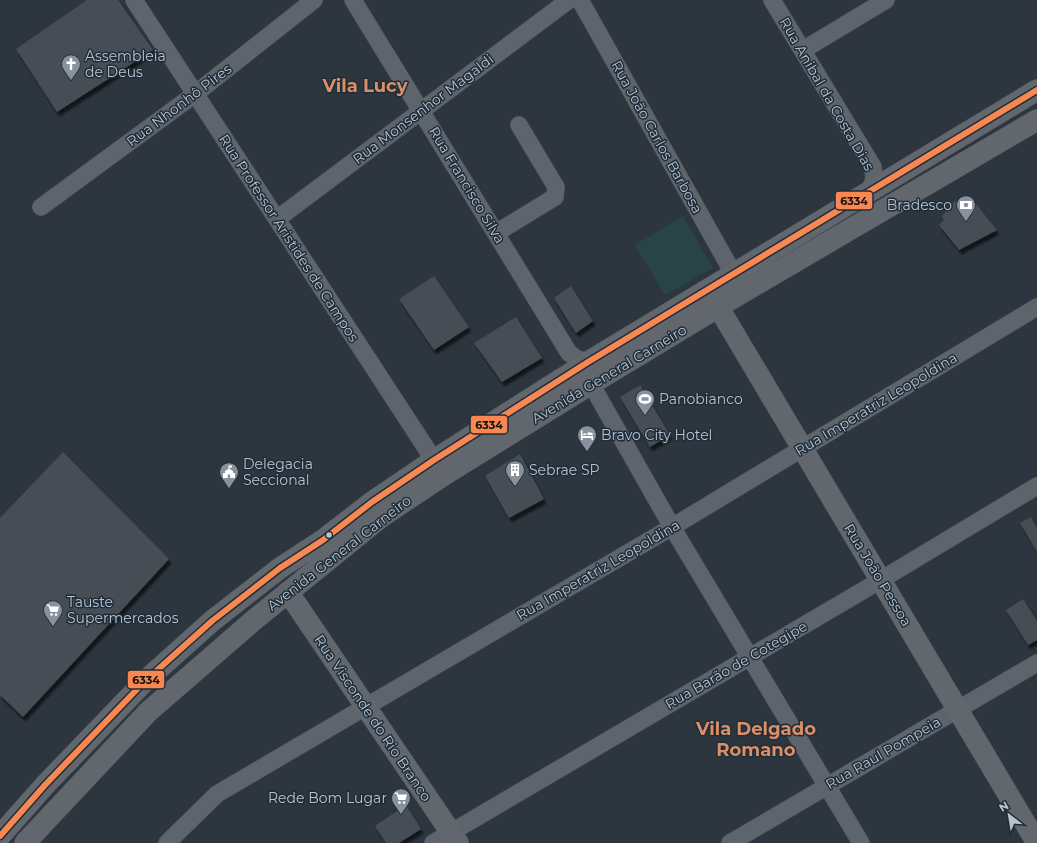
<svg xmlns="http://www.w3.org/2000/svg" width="1037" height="843" viewBox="0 0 1037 843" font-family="Montserrat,sans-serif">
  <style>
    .green { fill: #294445 }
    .building { fill: #464d54; filter: url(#shadow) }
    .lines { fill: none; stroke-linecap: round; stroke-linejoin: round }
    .minor-casing { stroke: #4c5259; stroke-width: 18 }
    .major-casing { stroke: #4b535b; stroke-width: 22 }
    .minor { stroke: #5e646c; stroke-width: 17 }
    .major { stroke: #61676d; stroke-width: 21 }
    .bus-1-casing { stroke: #1f2d3a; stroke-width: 9 }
    .bus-1 { stroke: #f88751; stroke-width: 6 }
    .bus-dot { fill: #b9c3ce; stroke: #1f2d3a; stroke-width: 1.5 }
    .labels { text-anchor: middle; stroke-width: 3; stroke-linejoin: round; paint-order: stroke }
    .poi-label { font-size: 14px; fill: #b9c3ce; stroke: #1f2d3a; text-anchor: start }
    .street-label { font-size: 14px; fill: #b9c3ce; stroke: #1f2d3a }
    .district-label { font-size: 18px; font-weight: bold; fill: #dc8e66; stroke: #1f2d3a }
    .line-badge { stroke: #1f2d3a; stroke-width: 1.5 }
    .pale-badge-label { font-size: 11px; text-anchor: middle; font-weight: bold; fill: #111 }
  </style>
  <defs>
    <filter id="shadow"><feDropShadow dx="2.5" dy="4.5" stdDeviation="1" flood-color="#0009"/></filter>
  </defs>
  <rect width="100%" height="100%" fill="#2d363f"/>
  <polygon class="green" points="683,216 713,268 665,295 635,245"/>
  <g class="building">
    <polygon points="87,0 118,0 153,50 57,112 16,49"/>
    <polygon points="971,198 997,230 959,250 939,225 944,220 942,216 954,202"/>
    <polygon points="434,276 469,327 434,350 399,299"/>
    <polygon points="571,286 593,321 576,333 554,298"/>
    <polygon points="516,317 542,358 502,382 474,343"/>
    <polygon points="640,385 670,435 650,447 620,397"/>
    <polygon points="63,452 169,559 23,717 0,695 0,518"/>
    <polygon points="520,454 544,499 509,518 485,476"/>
    <polygon points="1031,517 1037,528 1037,552 1020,523"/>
    <polygon points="1023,599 1037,621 1037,640 1028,645 1006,610"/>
    <polygon points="406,805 421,829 399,843 386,843 375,826"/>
  </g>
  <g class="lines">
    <g class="minor-casing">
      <g id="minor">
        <polyline points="134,0 441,471"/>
        <polyline points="353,0 569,353 577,359 588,362"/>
        <polyline points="580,0 733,273"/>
        <polyline points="772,0 873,167 874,179 870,190"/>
        <polyline points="803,50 886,0"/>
        <polyline points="41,207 195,94 314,0"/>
        <polyline points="277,219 569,0"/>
        <polyline points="496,233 555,197 556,187 519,125"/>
        <polyline points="591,384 672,527 861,843"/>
        <polyline points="167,843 217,794 672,527 1037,307"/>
        <polyline points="433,843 869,587 1037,486"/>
        <polyline points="730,843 1037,663"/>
      </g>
    </g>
    <g class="major-casing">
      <g id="major">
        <polyline points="707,301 718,307 723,315 1037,843"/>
        <polyline points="288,592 458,843"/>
        <polyline points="0,836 45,785 144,682 212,621 280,568 323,540 372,502 434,460 588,362 1037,90"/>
        <polyline points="25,843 148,712 254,620 381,517 444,475 591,384 733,298 1037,120"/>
      </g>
    </g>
    <use href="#minor" class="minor"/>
    <use href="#major" class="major"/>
    <g class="bus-1-casing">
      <polyline id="bus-1" points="0,836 45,785 144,682 212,621 280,568 323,540 372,502 434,460 588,362 1037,90"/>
    </g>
    <use href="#bus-1" class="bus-1"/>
  </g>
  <defs>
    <g id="church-pin" transform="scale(1)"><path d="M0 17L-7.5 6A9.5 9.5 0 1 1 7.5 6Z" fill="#88929c" stroke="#1f2d3a"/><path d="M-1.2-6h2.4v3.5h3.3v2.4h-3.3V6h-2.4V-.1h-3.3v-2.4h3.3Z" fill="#fff"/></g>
    <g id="bank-pin" transform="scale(1)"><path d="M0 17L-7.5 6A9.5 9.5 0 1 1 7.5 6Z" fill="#88929c" stroke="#1f2d3a"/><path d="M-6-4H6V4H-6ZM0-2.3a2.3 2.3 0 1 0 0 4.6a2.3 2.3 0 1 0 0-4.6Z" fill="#fff"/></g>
    <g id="stadium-pin" transform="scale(1)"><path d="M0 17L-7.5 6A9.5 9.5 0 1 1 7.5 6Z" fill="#88929c" stroke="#1f2d3a"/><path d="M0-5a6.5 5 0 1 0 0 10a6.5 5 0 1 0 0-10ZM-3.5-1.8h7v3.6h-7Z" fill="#fff"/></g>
    <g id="hotel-pin" transform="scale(1)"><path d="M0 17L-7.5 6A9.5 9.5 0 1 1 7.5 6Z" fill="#88929c" stroke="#1f2d3a"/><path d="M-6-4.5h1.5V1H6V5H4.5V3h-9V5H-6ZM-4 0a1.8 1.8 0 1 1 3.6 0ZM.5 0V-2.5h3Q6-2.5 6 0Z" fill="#fff"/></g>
    <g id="building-pin" transform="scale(1)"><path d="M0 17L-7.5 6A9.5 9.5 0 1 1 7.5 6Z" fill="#88929c" stroke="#1f2d3a"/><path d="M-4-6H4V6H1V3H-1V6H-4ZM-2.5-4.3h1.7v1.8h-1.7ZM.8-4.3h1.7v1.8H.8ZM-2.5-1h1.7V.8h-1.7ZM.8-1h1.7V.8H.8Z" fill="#fff"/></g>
    <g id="civic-pin" transform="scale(1)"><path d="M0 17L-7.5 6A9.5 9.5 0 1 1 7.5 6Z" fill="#88929c" stroke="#1f2d3a"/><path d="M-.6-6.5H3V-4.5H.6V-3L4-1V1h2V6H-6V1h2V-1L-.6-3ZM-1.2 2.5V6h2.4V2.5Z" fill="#fff"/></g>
    <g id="supermarket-pin" transform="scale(1)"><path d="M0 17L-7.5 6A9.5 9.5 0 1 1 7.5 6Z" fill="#88929c" stroke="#1f2d3a"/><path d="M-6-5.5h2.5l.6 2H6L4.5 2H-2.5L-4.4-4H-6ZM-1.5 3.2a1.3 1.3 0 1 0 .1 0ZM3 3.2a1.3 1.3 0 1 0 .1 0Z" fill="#fff"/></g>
  </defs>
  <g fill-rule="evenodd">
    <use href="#church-pin" x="71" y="64"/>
    <use href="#bank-pin" x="966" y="205"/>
    <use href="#stadium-pin" x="645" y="399"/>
    <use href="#hotel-pin" x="587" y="435"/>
    <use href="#building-pin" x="515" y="470"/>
    <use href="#civic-pin" x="229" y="472"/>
    <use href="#supermarket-pin" x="53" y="610"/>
    <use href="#supermarket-pin" x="401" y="798"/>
  </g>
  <circle class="bus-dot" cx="329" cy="535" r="3.5"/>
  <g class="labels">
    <g class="poi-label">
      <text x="85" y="61">Assembleia<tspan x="85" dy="16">de Deus</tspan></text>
      <text x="952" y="210" text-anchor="end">Bradesco</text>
      <text x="659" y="404">Panobianco</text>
      <text x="601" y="440">Bravo City Hotel</text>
      <text x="243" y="469">Delegacia<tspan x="243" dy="16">Seccional</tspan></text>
      <text x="529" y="475">Sebrae SP</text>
      <text x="67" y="607">Tauste<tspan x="67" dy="16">Supermercados</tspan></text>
      <text x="387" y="803" text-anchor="end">Rede Bom Lugar</text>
    </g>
    <g class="street-label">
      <text transform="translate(827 94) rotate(60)" y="5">Rua Anibal da Costa Dias</text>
      <text transform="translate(179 105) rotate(-37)" y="5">Rua Nhonhô Pires</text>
      <text transform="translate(423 109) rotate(-37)" y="5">Rua Monsenhor Magaldi</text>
      <text transform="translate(657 137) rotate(61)" y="5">Rua João Carlos Barbosa</text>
      <text transform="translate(467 185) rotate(59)" y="5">Rua Francisco Silva</text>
      <text transform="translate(289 238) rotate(57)" y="5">Rua Professor Aristides de Campos</text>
      <text transform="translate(609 374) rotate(-31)" y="5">Avenida General Carneiro</text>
      <text transform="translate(876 404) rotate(-31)" y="5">Rua Imperatriz Leopoldina</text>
      <text transform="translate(339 553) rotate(-38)" y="5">Avenida General Carneiro</text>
      <text transform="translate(598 570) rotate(-30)" y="5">Rua Imperatriz Leopoldina</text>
      <text transform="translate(878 575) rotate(59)" y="5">Rua João Pessoa</text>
      <text transform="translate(736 665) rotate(-30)" y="5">Rua Barão de Cotegipe</text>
      <text transform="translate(373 718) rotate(56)" y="5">Rua Visconde do Rio Branco</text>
      <text transform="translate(883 753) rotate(-30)" y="5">Rua Raul Pompeia</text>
    </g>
    <g class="district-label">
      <text x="365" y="92">Vila Lucy</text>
      <text x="756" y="735">Vila Delgado<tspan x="756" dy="21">Romano</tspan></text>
    </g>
  </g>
  <g class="line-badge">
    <rect x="835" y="191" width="38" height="19" rx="4" fill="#f88751"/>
    <rect x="470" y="415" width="38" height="19" rx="4" fill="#f88751"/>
    <rect x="127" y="670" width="38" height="19" rx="4" fill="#f88751"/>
  </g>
  <g class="pale-badge-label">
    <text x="854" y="205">6334</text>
    <text x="489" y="429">6334</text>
    <text x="146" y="684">6334</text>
  </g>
  <g transform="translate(1009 815) rotate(329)" stroke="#1f2d3a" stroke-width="3" paint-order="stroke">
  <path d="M0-3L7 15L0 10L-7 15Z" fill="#b9c3ce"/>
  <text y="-6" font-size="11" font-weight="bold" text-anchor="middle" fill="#b9c3ce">N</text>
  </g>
</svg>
